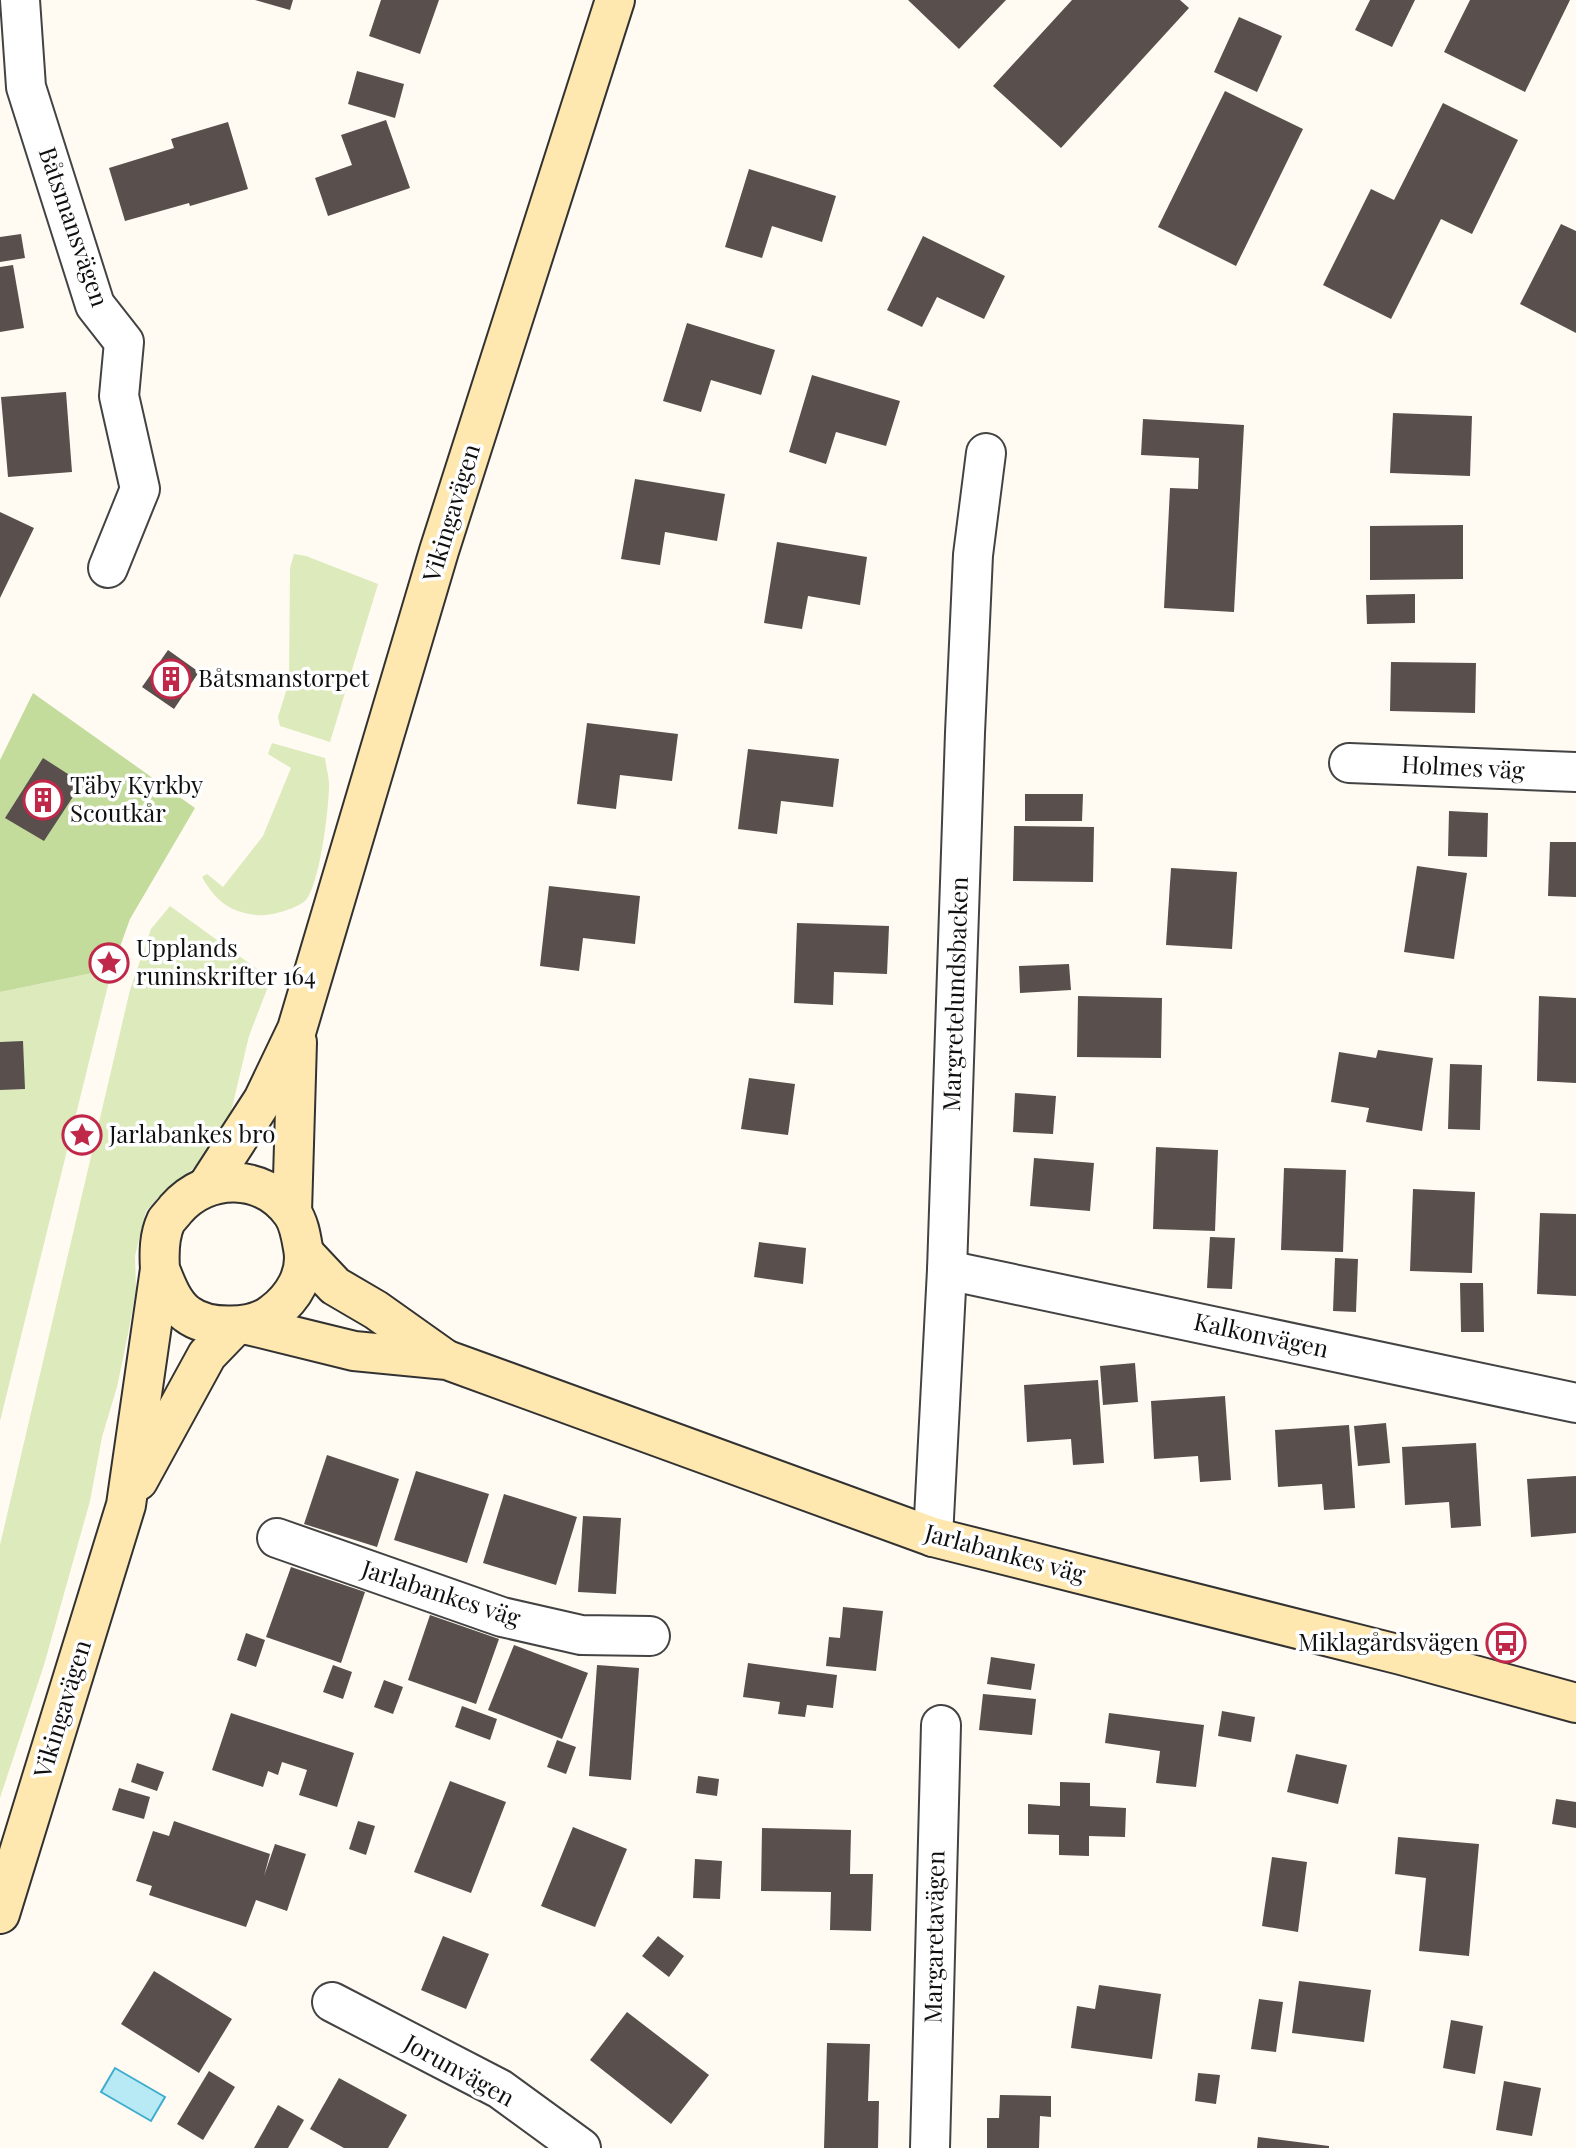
<svg xmlns="http://www.w3.org/2000/svg" width="1576" height="2148" viewBox="0 0 1576 2148" font-family="'Playfair Display',serif">
  <style>
    .green { fill: #dceabc }
    .forest { fill: #c3db9b }
    .water { fill: #b8eaf6; stroke: #3fadcd; stroke-width: 2 }
    .building { fill: #594f4c }
    .lines { fill: none; stroke-linecap: round; stroke-linejoin: round }
    .minor-casing { stroke: #434343; stroke-width: 42 }
    .secondary-casing { stroke: #323232; stroke-width: 42 }
    .minor { stroke: #fff; stroke-width: 38 }
    .secondary { stroke: #fee8af; stroke-width: 38 }
    .labels { text-anchor: middle; stroke-width: 7; stroke-linejoin: round; paint-order: stroke }
    .street-label { font-size: 24px; fill: #101010; stroke: #fff }
    .poi-label { font-size: 24px; fill: #101010; stroke: #fff; text-anchor: start }
  </style>
  <rect width="100%" height="100%" fill="#fffbf3"/>
  <g class="green">
    <polygon points="294,554 306,556 378,584 330,742 280,726 278,717 289,682 290,568"/>
    <path d="M272,743L325,758C326,767 329,776 329,785C329,808 320,883 306,900C297,909 268,917 256,915C229,912 215,900 202,877L207,874L223,887L263,836L291,768L268,754Z"/>
    <polygon points="170,906 271,979 249,1036 226,1133 212,1153 160,1196 146,1211 135,1256 136,1290 128,1334 117,1387 102,1437 90,1501 44,1665 0,1798 0,1545 130,990 151,929"/>
    <polygon points="112,969 0,1421 0,992"/>
  </g>
  <polygon class="forest" points="33,693 195,808 130,919 112,969 0,992 0,760"/>
  <polygon class="water" points="115,2068 165,2097 151,2121 101,2092"/>
  <g class="building">
    <polygon points="255,0 293,0 290,10"/>
    <polygon points="381,0 439,0 420,54 369,36"/>
    <polygon points="908,0 1006,0 959,49"/>
    <polygon points="1072,0 1180,0 1189,8 1061,148 993,86"/>
    <polygon points="1370,0 1415,0 1392,47 1355,30"/>
    <polygon points="1470,0 1570,0 1525,92 1444,52"/>
    <polygon points="1239,17 1282,36 1257,92 1214,72"/>
    <polygon points="357,71 404,84 395,118 348,104"/>
    <polygon points="1225,91 1303,129 1236,266 1158,227"/>
    <polygon points="1443,103 1518,140 1472,234 1441,219 1391,319 1323,285 1371,189 1394,200"/>
    <polygon points="386,120 410,188 328,216 315,178 352,165 341,135"/>
    <polygon points="228,122 248,189 190,206 189,203 125,221 109,168 174,148 171,139"/>
    <polygon points="749,169 836,196 822,242 772,226 762,258 725,247"/>
    <polygon points="1561,224 1576,231 1576,333 1520,304"/>
    <polygon points="21,234 25,258 0,262 0,237"/>
    <polygon points="923,236 1005,276 984,319 937,297 922,327 887,310"/>
    <polygon points="13,265 24,328 0,332 0,267"/>
    <polygon points="687,323 775,350 761,395 711,380 701,412 663,401"/>
    <polygon points="812,375 900,401 886,446 836,432 826,464 789,452"/>
    <polygon points="66,392 72,472 8,477 1,397"/>
    <polygon points="1393,413 1472,416 1470,476 1390,473"/>
    <polygon points="1143,419 1244,425 1234,612 1164,608 1170,488 1198,489 1199,458 1141,455"/>
    <polygon points="635,479 725,494 717,541 665,532 660,565 621,559"/>
    <polygon points="0,512 34,528 0,598"/>
    <polygon points="1463,525 1463,579 1370,580 1370,526"/>
    <polygon points="777,542 867,557 860,605 808,596 802,629 764,623"/>
    <polygon points="1415,594 1415,623 1367,624 1366,595"/>
    <polygon points="168,650 199,672 174,709 142,687"/>
    <polygon points="1391,662 1476,663 1475,713 1390,711"/>
    <polygon points="587,723 678,734 672,781 620,775 616,809 577,804"/>
    <polygon points="748,749 839,759 833,807 781,801 777,834 738,829"/>
    <polygon points="43,758 82,783 44,841 5,818"/>
    <polygon points="1025,794 1083,794 1082,821 1025,821"/>
    <polygon points="1449,811 1488,813 1487,857 1448,856"/>
    <polygon points="1014,826 1094,827 1093,882 1013,881"/>
    <polygon points="1550,842 1576,842 1576,897 1548,896"/>
    <polygon points="1417,866 1467,873 1454,959 1404,952"/>
    <polygon points="1171,868 1237,872 1232,949 1166,945"/>
    <polygon points="549,886 640,896 635,944 583,938 579,971 540,966"/>
    <polygon points="797,923 889,926 887,974 834,972 833,1005 794,1003"/>
    <polygon points="1069,964 1071,990 1020,993 1019,966"/>
    <polygon points="1078,996 1162,998 1161,1058 1077,1057"/>
    <polygon points="1539,996 1576,998 1576,1083 1537,1081"/>
    <polygon points="23,1041 25,1089 0,1090 0,1042"/>
    <polygon points="1378,1050 1433,1058 1422,1131 1366,1122 1369,1108 1331,1102 1339,1052 1376,1058"/>
    <polygon points="1450,1064 1482,1065 1480,1130 1448,1129"/>
    <polygon points="749,1078 795,1084 788,1135 741,1129"/>
    <polygon points="1015,1093 1056,1096 1053,1134 1013,1132"/>
    <polygon points="1156,1147 1218,1150 1215,1231 1153,1229"/>
    <polygon points="1034,1158 1094,1163 1090,1211 1030,1206"/>
    <polygon points="1284,1168 1346,1170 1343,1252 1281,1250"/>
    <polygon points="1413,1189 1475,1192 1472,1273 1410,1271"/>
    <polygon points="1540,1213 1576,1214 1576,1296 1537,1294"/>
    <polygon points="1210,1237 1235,1238 1232,1289 1207,1288"/>
    <polygon points="759,1242 806,1248 803,1284 754,1277"/>
    <polygon points="1335,1258 1358,1259 1356,1312 1333,1311"/>
    <polygon points="1460,1283 1483,1283 1484,1332 1461,1332"/>
    <polygon points="1135,1363 1138,1402 1103,1405 1100,1366"/>
    <polygon points="1098,1380 1104,1463 1073,1465 1071,1439 1027,1442 1024,1385"/>
    <polygon points="1225,1396 1231,1480 1200,1482 1198,1456 1154,1459 1151,1401"/>
    <polygon points="1386,1423 1390,1463 1358,1466 1354,1426"/>
    <polygon points="1349,1425 1355,1508 1324,1510 1322,1484 1278,1487 1275,1430"/>
    <polygon points="1476,1443 1481,1526 1451,1528 1449,1502 1405,1505 1402,1447"/>
    <polygon points="327,1455 399,1479 377,1547 304,1524"/>
    <polygon points="416,1471 489,1494 467,1563 394,1540"/>
    <polygon points="1576,1476 1576,1533 1531,1537 1527,1479"/>
    <polygon points="504,1494 577,1517 556,1585 483,1563"/>
    <polygon points="583,1516 621,1518 616,1594 578,1592"/>
    <polygon points="291,1567 365,1592 341,1663 266,1637"/>
    <polygon points="843,1607 883,1611 876,1671 826,1666 829,1637 840,1638"/>
    <polygon points="430,1615 499,1639 476,1704 408,1680"/>
    <polygon points="246,1633 265,1640 256,1667 237,1660"/>
    <polygon points="514,1645 588,1673 562,1739 488,1710"/>
    <polygon points="991,1657 1035,1664 1031,1690 987,1684"/>
    <polygon points="748,1663 837,1675 833,1708 807,1705 805,1717 778,1714 780,1702 743,1697"/>
    <polygon points="333,1665 352,1672 343,1699 323,1692"/>
    <polygon points="597,1665 639,1668 631,1780 589,1776"/>
    <polygon points="384,1680 403,1687 393,1714 374,1707"/>
    <polygon points="983,1694 1036,1699 1032,1735 979,1730"/>
    <polygon points="462,1706 497,1719 490,1740 455,1727"/>
    <polygon points="1222,1711 1255,1717 1251,1742 1218,1736"/>
    <polygon points="231,1713 354,1753 337,1807 299,1795 307,1770 282,1762 278,1775 268,1771 263,1787 212,1770"/>
    <polygon points="1109,1713 1204,1725 1196,1787 1156,1783 1160,1751 1105,1743"/>
    <polygon points="557,1740 576,1747 566,1774 547,1767"/>
    <polygon points="1296,1754 1347,1765 1338,1804 1287,1792"/>
    <polygon points="137,1763 164,1772 157,1791 131,1782"/>
    <polygon points="698,1776 719,1779 717,1796 696,1793"/>
    <polygon points="450,1781 506,1802 471,1893 414,1872"/>
    <polygon points="1060,1782 1090,1783 1090,1806 1126,1808 1125,1837 1089,1836 1089,1856 1059,1855 1059,1835 1028,1834 1028,1804 1060,1806"/>
    <polygon points="119,1788 150,1797 144,1819 112,1810"/>
    <polygon points="1556,1799 1576,1802 1576,1828 1552,1824"/>
    <polygon points="174,1821 270,1854 264,1876 275,1844 306,1854 287,1911 256,1900 246,1927 149,1895 152,1886 136,1881 153,1831 169,1836"/>
    <polygon points="358,1821 375,1826 366,1855 349,1849"/>
    <polygon points="573,1827 627,1849 595,1927 541,1906"/>
    <polygon points="762,1828 851,1830 850,1874 873,1874 871,1931 830,1930 831,1892 761,1891"/>
    <polygon points="1398,1837 1479,1844 1469,1956 1419,1951 1426,1878 1395,1874"/>
    <polygon points="1272,1857 1307,1862 1298,1932 1262,1926"/>
    <polygon points="695,1859 722,1861 720,1899 693,1898"/>
    <polygon points="443,1936 489,1954 466,2009 421,1990"/>
    <polygon points="658,1936 684,1956 669,1977 642,1956"/>
    <polygon points="154,1971 232,2019 199,2073 121,2024"/>
    <polygon points="1299,1981 1371,1990 1364,2042 1292,2033"/>
    <polygon points="1099,1985 1161,1994 1152,2059 1071,2048 1077,2006 1095,2009"/>
    <polygon points="1259,1999 1283,2002 1276,2052 1251,2049"/>
    <polygon points="627,2012 709,2075 671,2124 590,2060"/>
    <polygon points="1451,2020 1483,2026 1475,2074 1443,2068"/>
    <polygon points="827,2043 870,2044 868,2101 879,2101 878,2148 824,2148"/>
    <polygon points="209,2071 235,2087 203,2140 177,2124"/>
    <polygon points="1198,2073 1220,2075 1216,2104 1195,2101"/>
    <polygon points="339,2078 407,2115 388,2148 344,2148 310,2129"/>
    <polygon points="1504,2081 1541,2088 1532,2136 1496,2130"/>
    <polygon points="1000,2095 1051,2096 1051,2117 1040,2116 1039,2148 987,2148 987,2118 999,2118"/>
    <polygon points="278,2105 304,2120 288,2148 254,2148"/>
    <polygon points="1258,2137 1329,2146 1329,2148 1257,2148"/>
  </g>
  <g class="lines">
    <g class="minor-casing">
      <g id="minor">
        <polyline points="20,0 26,87 95,305 124,342 119,396 140,489 108,568"/>
        <polyline points="1349,763 1576,772"/>
        <polyline points="947,1270 1576,1403"/>
        <polyline points="933,1537 947,1270 965,733 973,555 986,453"/>
        <polyline points="277,1538 502,1617 581,1635 650,1636"/>
        <polyline points="332,2002 500,2089 581,2148"/>
        <polyline points="930,2148 941,1725"/>
      </g>
    </g>
    <g class="secondary-casing">
      <g id="secondary">
        <polyline points="208,1185 263,1100 297,1029 439,551 615,0"/>
        <polyline points="292,1212 297,1042"/>
        <polyline points="304,1253 335,1286 376,1310 445,1359"/>
        <polyline points="248,1325 354,1351 447,1360 933,1537 1401,1655 1576,1703"/>
        <polyline points="138,1481 207,1355 234,1327"/>
        <path d="M0,1914L126,1505L160,1269C159,1253 159,1236 166,1221C169,1217 173,1213 176,1209C207,1173 263,1173 292,1213C299,1223 301,1236 303,1248C308,1274 293,1298 273,1313C253,1329 208,1330 187,1314C173,1304 166,1284 160,1269"/>
      </g>
    </g>
    <use href="#minor" class="minor"/>
    <use href="#secondary" class="secondary"/>
  </g>
  <defs>
    <g id="building-ring" transform="scale(2.0125)"><circle r="9.5" fill="#fff" stroke="#c02849" stroke-width="1.5"/><path d="M-4-6H4V6H1V3H-1V6H-4ZM-2.5-4.3h1.7v1.8h-1.7ZM.8-4.3h1.7v1.8H.8ZM-2.5-1h1.7V.8h-1.7ZM.8-1h1.7V.8H.8Z" fill="#c02849"/></g>
    <g id="sight-ring" transform="scale(2.0125)"><circle r="9.5" fill="#fff" stroke="#c02849" stroke-width="1.5"/><path d="M0-6L1.8-2.2L6-1.7L2.9 1.2L3.7 5.4L0 3.3L-3.7 5.4L-2.9 1.2L-6-1.7L-1.8-2.2Z" fill="#c02849"/></g>
    <g id="bus-ring" transform="scale(2.0125)"><circle r="9.5" fill="#fff" stroke="#c02849" stroke-width="1.5"/><path d="M-5-6H5V4H4V6H2V4H-2V6H-4V4H-5ZM-3.5-4V0h7V-4ZM-3.5 1.2v1.5H-2V1.2ZM2 1.2v1.5H3.5V1.2Z" fill="#c02849"/></g>
  </defs>
  <g fill-rule="evenodd">
    <use href="#building-ring" x="171" y="679"/>
    <use href="#building-ring" x="43" y="800"/>
    <use href="#sight-ring" x="109" y="963"/>
    <use href="#sight-ring" x="82" y="1135"/>
    <use href="#bus-ring" x="1506" y="1643"/>
  </g>
  <g class="labels">
    <g class="street-label">
      <text transform="translate(73 227) rotate(71)" y="8">Båtsmansvägen</text>
      <text transform="translate(452 513) rotate(-73)" y="8">Vikingavägen</text>
      <text transform="translate(1463 768) rotate(3)" y="8">Holmes väg</text>
      <text transform="translate(956 994) rotate(-88)" y="8">Margretelundsbacken</text>
      <text transform="translate(1261 1336) rotate(12)" y="8">Kalkonvägen</text>
      <text transform="translate(1005 1554) rotate(15)" y="8">Jarlabankes väg</text>
      <text transform="translate(441 1594) rotate(18)" y="8">Jarlabankes väg</text>
      <text transform="translate(63 1709) rotate(-73)" y="8">Vikingavägen</text>
      <text transform="translate(935 1937) rotate(-89)" y="8">Margaretavägen</text>
      <text transform="translate(459 2071) rotate(29)" y="8">Jorunvägen</text>
    </g>
    <g class="poi-label">
      <text x="198" y="687">Båtsmanstorpet</text>
      <text x="70" y="794">Täby Kyrkby<tspan x="70" dy="28">Scoutkår</tspan></text>
      <text x="136" y="957">Upplands<tspan x="136" dy="28">runinskrifter 164</tspan></text>
      <text x="109" y="1143">Jarlabankes bro</text>
      <text x="1479" y="1651" text-anchor="end">Miklagårdsvägen</text>
    </g>
  </g>
</svg>
